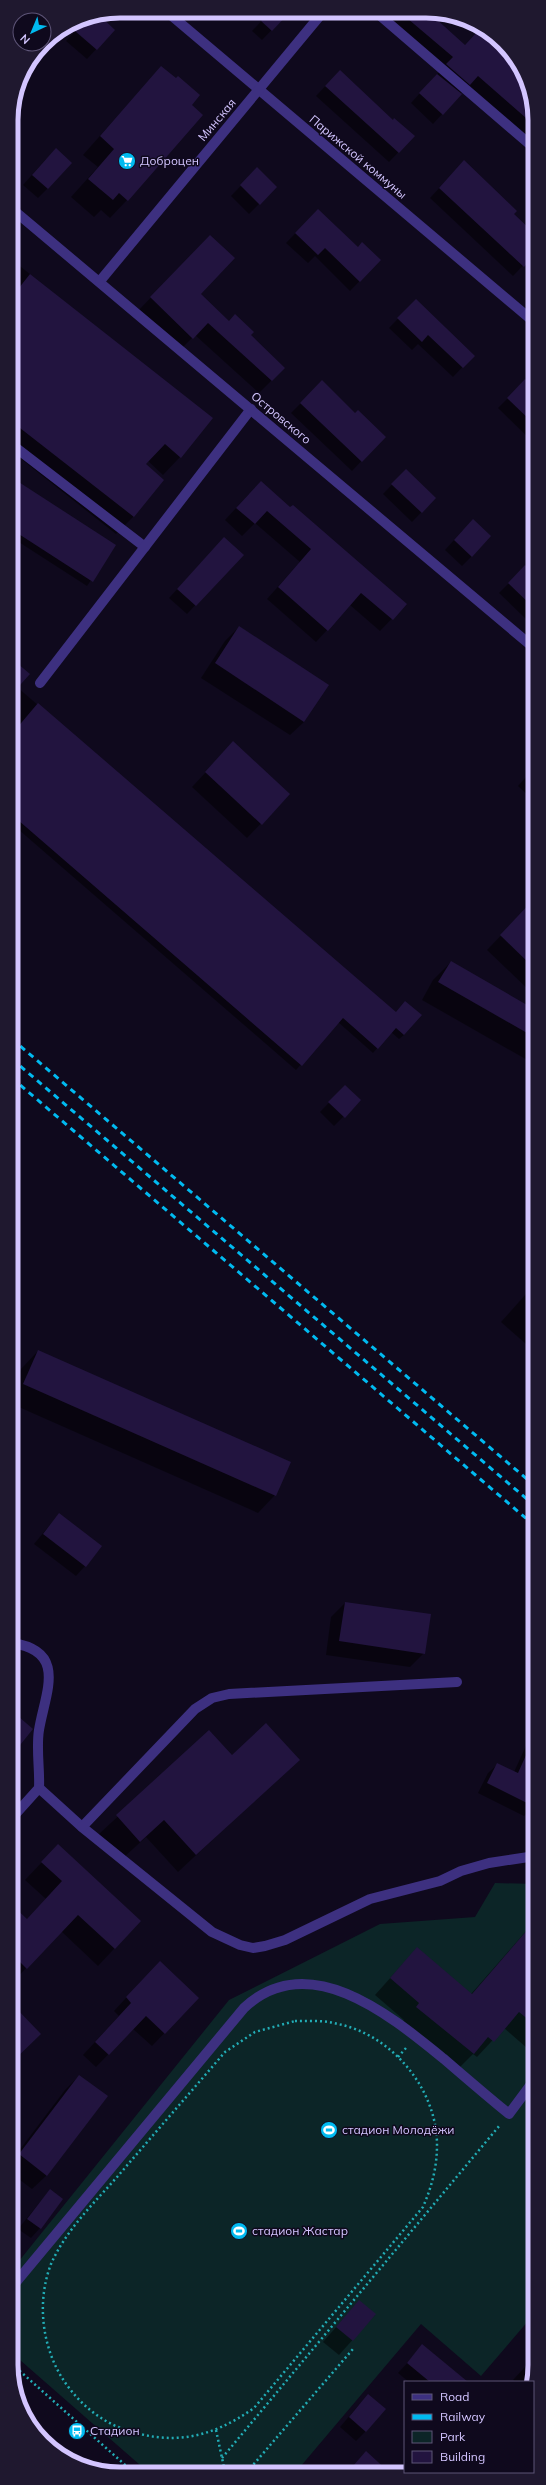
<svg xmlns="http://www.w3.org/2000/svg" width="546" height="2485" viewBox="0 0 546 2485" font-family="Mulish,sans-serif">
  <style>
    .green { fill: #0c2527 }
    .shadow { fill: #0007 }
    .building { fill: #22143f }
    .lines { fill: none; stroke-linecap: round; stroke-linejoin: round }
    .path { stroke: #22adb6; stroke-width: 2.5; stroke-dasharray: 2 3; stroke-linecap: butt }
    .lane { stroke: #3d3080; stroke-width: 10 }
    .street { stroke: #3d3080; stroke-width: 10 }
    .rail { stroke: #00baf0; stroke-width: 3; stroke-dasharray: 6 5; stroke-linecap: butt }
    .labels { text-anchor: middle; stroke-width: 3; stroke-linejoin: round; paint-order: stroke }
    .street-label { font-size: 12px; fill: #d3c5ff; stroke: #0f091d }
    .poi-label { font-size: 12px; fill: #d3c5ff; stroke: #0f091d; text-anchor: start }
    .rim { fill: none; stroke: #d3c5ff; stroke-width: 5 }
  </style>
  <rect width="100%" height="100%" fill="#0f091d"/>
  <polygon class="green" points="495,1883 535,1884 535,2313 481,2376 421,2324 295,2473 148,2472 12,2353 12,2264 19,2261 229,2000 380,1924 475,1917"/>
  <g class="shadow">
    <polygon points="270,12 289,12 262,40 252,31"/>
    <polygon points="388,13 436,13 432,17 464,46 477,33 519,73 534,106 534,151 464,90 433,124 411,103 440,71 381,21"/>
    <polygon points="98,15 114,30 87,59 66,41 88,17"/>
    <polygon points="161,67 127,200 110,218 101,210 94,217 71,197 98,167 83,155"/>
    <polygon points="330,81 413,137 389,162 316,96"/>
    <polygon points="11,127 15,130 11,134"/>
    <polygon points="46,159 48,188 38,198 23,185"/>
    <polygon points="257,169 276,187 249,214 231,196"/>
    <polygon points="455,171 512,214 534,234 534,254 513,276 430,198"/>
    <polygon points="318,210 358,248 380,260 350,291 315,256 308,263 286,243"/>
    <polygon points="197,249 199,294 229,322 250,335 284,368 259,393 195,335 179,351 138,311"/>
    <polygon points="11,259 211,418 180,457 163,475 148,461 145,464 162,480 133,517 116,534 11,451"/>
    <polygon points="416,300 473,356 453,377 418,344 412,350 389,328"/>
    <polygon points="525,381 534,390 534,443 498,408"/>
    <polygon points="322,382 355,414 384,437 352,471 291,413"/>
    <polygon points="406,470 435,498 412,522 383,494"/>
    <polygon points="11,478 115,545 87,586 11,537"/>
    <polygon points="249,494 290,508 406,604 380,631 350,605 316,642 267,599 300,562 255,523 242,536 225,520"/>
    <polygon points="463,530 472,556 462,566 445,550"/>
    <polygon points="216,547 242,555 187,614 169,598"/>
    <polygon points="525,567 534,576 534,611 526,619 499,593"/>
    <polygon points="239,627 304,722 290,735 201,678 225,641"/>
    <polygon points="11,659 17,687 395,1013 404,1035 399,1039 391,1032 373,1053 338,1022 296,1070 11,823"/>
    <polygon points="220,757 289,794 247,838 192,787"/>
    <polygon points="534,768 534,801 518,786"/>
    <polygon points="528,907 534,913 534,995 487,950"/>
    <polygon points="451,962 534,1010 534,1062 529,1061 422,1000 433,980"/>
    <polygon points="345,1086 360,1100 334,1126 320,1112"/>
    <polygon points="534,1285 534,1351 501,1322"/>
    <polygon points="38,1351 275,1495 258,1513 12,1404 12,1390 21,1369"/>
    <polygon points="12,1473 18,1478 12,1485"/>
    <polygon points="59,1514 85,1566 76,1576 34,1544"/>
    <polygon points="345,1603 424,1653 410,1667 326,1655 331,1617"/>
    <polygon points="12,1712 31,1729 12,1752"/>
    <polygon points="535,1726 534,1806 524,1816 478,1793 488,1773 498,1764 514,1772"/>
    <polygon points="209,1732 232,1756 298,1760 178,1872 146,1837 122,1859 99,1834"/>
    <polygon points="58,1845 140,1921 98,1966 61,1931 12,1983 12,1906 27,1920 46,1899 25,1880"/>
    <polygon points="535,1921 535,2055 504,2028 477,2057 473,2054 457,2070 400,2024 404,2020 375,1995 417,1948 471,1994"/>
    <polygon points="147,1975 198,1998 152,2046 133,2029 96,2067 83,2055 119,2016 114,2011"/>
    <polygon points="12,2005 40,2034 12,2061"/>
    <polygon points="79,2076 106,2096 46,2176 32,2189 12,2174 12,2160 65,2090"/>
    <polygon points="50,2190 40,2228 31,2238 18,2229"/>
    <polygon points="359,2301 375,2315 339,2355 323,2342"/>
    <polygon points="423,2346 466,2382 409,2382 398,2373"/>
    <polygon points="535,2356 532,2382 516,2382 513,2380"/>
    <polygon points="359,2405 366,2431 356,2441 340,2427"/>
  </g>
  <g class="building">
    <polygon points="269,12 290,12 272,31 261,21"/>
    <polygon points="401,13 437,13 434,17 465,45 477,32 518,70 534,106 534,125 478,76 470,85 446,64 453,57"/>
    <polygon points="99,15 115,30 97,50 75,31 87,18"/>
    <polygon points="161,66 176,78 178,76 200,95 192,105 203,115 128,201 119,193 113,200 88,179 114,149 100,136"/>
    <polygon points="340,70 393,120 394,118 415,136 399,153 325,86"/>
    <polygon points="437,74 462,94 443,115 419,93"/>
    <polygon points="56,148 72,163 48,189 32,175"/>
    <polygon points="464,160 517,211 514,214 534,233 534,256 524,267 439,188"/>
    <polygon points="257,167 277,187 260,205 240,185"/>
    <polygon points="318,209 358,247 362,242 381,260 360,282 325,248 318,255 295,233"/>
    <polygon points="210,235 235,258 201,294 229,321 235,314 254,332 251,335 285,368 272,381 208,323 193,339 150,297"/>
    <polygon points="30,274 213,418 181,458 165,444 146,464 164,480 134,517 11,421 11,298"/>
    <polygon points="416,299 475,356 463,368 428,335 422,342 397,318"/>
    <polygon points="525,379 534,388 534,424 507,398"/>
    <polygon points="322,380 355,413 358,410 386,437 362,462 300,403"/>
    <polygon points="406,469 436,498 422,513 391,484"/>
    <polygon points="11,477 116,545 93,582 11,529"/>
    <polygon points="261,481 290,507 293,505 407,604 393,620 361,593 328,631 278,587 311,549 267,511 255,524 236,508"/>
    <polygon points="473,519 491,536 472,557 454,540"/>
    <polygon points="224,537 244,555 196,606 177,589"/>
    <polygon points="525,565 534,574 534,608 508,583"/>
    <polygon points="239,626 329,685 304,722 215,663"/>
    <polygon points="11,658 30,674 11,695"/>
    <polygon points="38,703 396,1012 405,1001 422,1015 404,1035 396,1028 378,1049 343,1018 302,1066 11,814 11,735"/>
    <polygon points="233,741 290,794 262,825 205,772"/>
    <polygon points="534,899 534,968 500,935"/>
    <polygon points="451,961 534,1009 534,1037 438,982"/>
    <polygon points="345,1085 361,1100 345,1118 328,1102"/>
    <polygon points="38,1350 291,1462 276,1496 23,1384"/>
    <polygon points="59,1513 102,1546 86,1567 43,1534"/>
    <polygon points="345,1602 431,1614 425,1654 339,1641"/>
    <polygon points="12,1711 33,1729 12,1755"/>
    <polygon points="266,1723 300,1760 196,1855 164,1820 140,1842 116,1815 209,1730 232,1755"/>
    <polygon points="535,1735 535,1807 487,1783 497,1763 518,1773"/>
    <polygon points="58,1844 141,1921 115,1949 78,1915 27,1969 12,1954 12,1905 27,1919 62,1881 41,1862"/>
    <polygon points="535,1921 535,2025 519,2012 494,2042 488,2037 474,2054 416,2007 419,2003 390,1978 417,1947 472,1994"/>
    <polygon points="160,1961 199,1998 165,2034 146,2016 109,2055 95,2042 131,2003 126,1997"/>
    <polygon points="12,2004 41,2034 12,2062"/>
    <polygon points="79,2075 108,2096 47,2176 19,2154"/>
    <polygon points="50,2189 63,2199 41,2229 27,2219"/>
    <polygon points="359,2300 376,2314 353,2341 336,2327"/>
    <polygon points="422,2344 468,2382 430,2382 407,2363"/>
    <polygon points="368,2394 386,2409 366,2432 349,2417"/>
    <polygon points="366,2451 390,2473 347,2473"/>
  </g>
  <g class="lines">
    <g class="path">
      <path d="M295,2021C309,2021 324,2020 338,2024C392,2035 437,2089 437,2145C437,2167 432,2186 423,2207L254,2408C210,2439 170,2447 118,2427C92,2416 70,2394 57,2369C41,2337 38,2298 51,2264C66,2230 94,2203 118,2176C153,2135 189,2094 225,2052L255,2032Z"/>
      <polyline points="398,2057 406,2048"/>
      <polyline points="12,2364 133,2472"/>
      <polyline points="216,2430 225,2472"/>
      <polyline points="222,2458 500,2125"/>
      <polyline points="247,2472 353,2349"/>
    </g>
    <g class="lane">
      <polyline points="377,13 534,148"/>
      <polyline points="11,444 145,547"/>
      <polyline points="40,683 251,409"/>
      <path d="M12,1643C68,1651 45,1693 39,1730C36,1748 40,1770 39,1788"/>
      <polyline points="12,1818 39,1788 82,1827 212,1932 240,1945 253,1948 265,1946 285,1940 370,1899 440,1881 461,1871 489,1863 535,1856"/>
      <polyline points="82,1827 195,1709 212,1698 229,1694 457,1682"/>
      <path d="M12,2287L244,2008C309,1947 391,2016 444,2059C466,2078 487,2096 509,2114L535,2079"/>
    </g>
    <g class="street">
      <polyline points="166,11 534,322"/>
      <polyline points="11,208 534,648"/>
      <polyline points="100,281 323,12"/>
      <polyline points="437,2472 438,2473"/>
    </g>
    <g class="rail">
      <polyline points="12,1039 535,1486"/>
      <polyline points="12,1059 535,1506"/>
      <polyline points="12,1078 535,1526"/>
    </g>
  </g>
  <defs>
    <g id="supermarket-disc" transform="scale(0.9)"><circle r="9.5" fill="#00baf0" stroke="#0f091d"/><path d="M-6-5.5h2.5l.6 2H6L4.5 2H-2.5L-4.4-4H-6ZM-1.5 3.2a1.3 1.3 0 1 0 .1 0ZM3 3.2a1.3 1.3 0 1 0 .1 0Z" fill="#fff"/></g>
    <g id="stadium-disc" transform="scale(0.9)"><circle r="9.5" fill="#00baf0" stroke="#0f091d"/><path d="M0-5a6.5 5 0 1 0 0 10a6.5 5 0 1 0 0-10ZM-3.5-1.8h7v3.6h-7Z" fill="#fff"/></g>
    <g id="bus-disc" transform="scale(0.9)"><circle r="9.5" fill="#00baf0" stroke="#0f091d"/><path d="M-5-6H5V4H4V6H2V4H-2V6H-4V4H-5ZM-3.5-4V0h7V-4ZM-3.5 1.2v1.5H-2V1.2ZM2 1.2v1.5H3.5V1.2Z" fill="#fff"/></g>
  </defs>
  <g fill-rule="evenodd">
    <use href="#supermarket-disc" x="127" y="161"/>
    <use href="#stadium-disc" x="329" y="2130"/>
    <use href="#stadium-disc" x="239" y="2231"/>
    <use href="#bus-disc" x="77" y="2431"/>
  </g>
  <g class="labels">
    <g class="street-label">
      <text transform="translate(217 120) rotate(-50)" y="4">Минская</text>
      <text transform="translate(358 157) rotate(40)" y="4">Парижской коммуны</text>
      <text transform="translate(281 418) rotate(40)" y="4">Островского</text>
    </g>
    <g class="poi-label">
      <text x="140" y="165">Доброцен</text>
      <text x="342" y="2134">стадион Молодёжи</text>
      <text x="252" y="2235">стадион Жастар</text>
      <text x="90" y="2435">Стадион</text>
    </g>
  </g>
  <path d="M0 0H546V2485H0ZM120 18H426A102 102 0 0 1 528 120V2365A102 102 0 0 1 426 2467H120A102 102 0 0 1 18 2365V120A102 102 0 0 1 120 18Z" fill="#1f182f" fill-rule="evenodd"/>
  <path class="rim" d="M120 18H426A102 102 0 0 1 528 120V2365A102 102 0 0 1 426 2467H120A102 102 0 0 1 18 2365V120A102 102 0 0 1 120 18Z"/>
  <rect x="404" y="2381" width="130" height="92" fill="#0f091d" stroke="#5d5477"/>
  <rect x="412" y="2394" width="20" height="6" fill="#3d3080" stroke="#5d5477"/>
  <text x="440" y="2401" font-size="12" fill="#d3c5ff">Road</text>
  <rect x="412" y="2414" width="20" height="6" fill="#00baf0" stroke="#5d5477"/>
  <text x="440" y="2421" font-size="12" fill="#d3c5ff">Railway</text>
  <rect x="412" y="2431" width="20" height="12" fill="#0c2527" stroke="#5d5477"/>
  <text x="440" y="2441" font-size="12" fill="#d3c5ff">Park</text>
  <rect x="412" y="2451" width="20" height="12" fill="#22143f" stroke="#5d5477"/>
  <text x="440" y="2461" font-size="12" fill="#d3c5ff">Building</text>
  <g transform="translate(32 32) rotate(224)"><circle r="19" fill="#0f091d" stroke="#5d5477"/>
  <path d="M0-3L7 15L0 10L-7 15Z" fill="#00baf0"/>
  <text y="-6" font-size="11" font-weight="bold" text-anchor="middle" fill="#d3c5ff">N</text>
  </g>
</svg>
